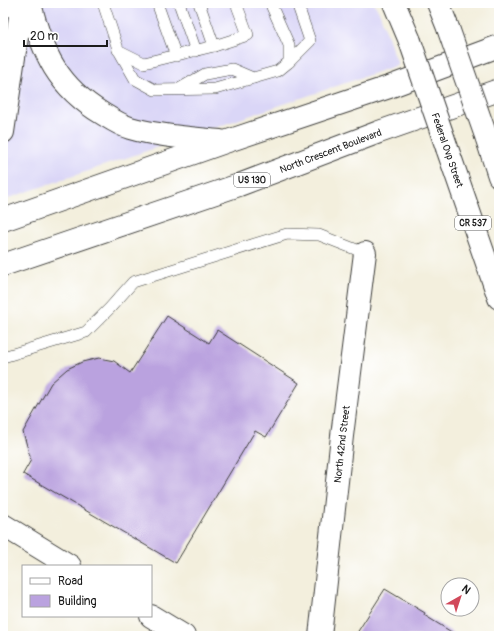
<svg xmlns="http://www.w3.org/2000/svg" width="502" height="639" viewBox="0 0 502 639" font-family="Pangolin,sans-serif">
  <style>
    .built { fill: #dad6f7 }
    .building { fill: #baa2df }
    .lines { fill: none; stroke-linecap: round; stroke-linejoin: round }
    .lane-casing { stroke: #3c3c39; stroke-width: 12 }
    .street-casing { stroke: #3c3c39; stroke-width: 24 }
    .primary-casing { stroke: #3c3c39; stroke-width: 24 }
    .highway-casing { stroke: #3c3c39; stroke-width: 24 }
    .lane { stroke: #fff; stroke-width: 11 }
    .street { stroke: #fff; stroke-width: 22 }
    .primary { stroke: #fff; stroke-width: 22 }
    .highway { stroke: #fff; stroke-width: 22 }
    .primary-bridge-casing { stroke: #3c3c39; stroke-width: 24; stroke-linecap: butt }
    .primary-bridge { stroke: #fff; stroke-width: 22 }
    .labels { text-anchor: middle; stroke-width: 4; stroke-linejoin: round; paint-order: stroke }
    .shield { fill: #fff; stroke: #606060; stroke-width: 1 }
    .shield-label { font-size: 9px; font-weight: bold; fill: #1c1c1c }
    .street-label { font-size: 10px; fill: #1c1c1c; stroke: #fff }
  </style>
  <rect width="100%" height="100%" fill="#fff"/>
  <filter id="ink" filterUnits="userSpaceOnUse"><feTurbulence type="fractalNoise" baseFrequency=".025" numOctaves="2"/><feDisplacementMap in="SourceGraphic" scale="8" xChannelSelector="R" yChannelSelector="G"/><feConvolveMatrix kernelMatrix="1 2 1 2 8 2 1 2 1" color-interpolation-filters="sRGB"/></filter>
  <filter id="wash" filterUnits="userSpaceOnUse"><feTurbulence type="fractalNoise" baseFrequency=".012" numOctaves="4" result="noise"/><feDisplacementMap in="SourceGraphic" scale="16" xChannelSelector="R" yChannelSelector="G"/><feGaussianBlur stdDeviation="0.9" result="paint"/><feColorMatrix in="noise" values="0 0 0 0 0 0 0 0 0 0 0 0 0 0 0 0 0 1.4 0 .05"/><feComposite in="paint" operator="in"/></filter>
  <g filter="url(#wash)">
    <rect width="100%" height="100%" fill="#f3efdd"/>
    <polygon class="built" points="3,3 374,3 380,14 398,65 3,200"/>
    <g id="blocks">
      <g class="building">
        <polygon points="167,316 209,343 217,330 299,383 266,437 255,431 176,563 23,474 31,460 23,432 51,383 67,369 82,362 99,358 114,361 130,373"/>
        <polygon points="385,589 425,613 424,615 458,636 355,636"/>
      </g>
    </g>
  </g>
  <g filter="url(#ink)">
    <use href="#blocks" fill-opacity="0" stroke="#3c3c39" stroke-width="1"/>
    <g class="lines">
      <g class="lane-casing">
        <g id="lane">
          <polyline points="103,3 118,49 135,79 155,90 215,89 278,71 289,62 289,45 272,7"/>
          <polyline points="157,3 176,56"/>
          <polyline points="179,3 196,51"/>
          <polyline points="199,3 214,46"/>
          <polyline points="3,10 20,12"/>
          <polyline points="118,50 144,63 214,46 248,35 236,3"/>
          <polyline points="289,62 310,41 297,3"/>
          <polyline points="179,89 205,74 232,69 253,78"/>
          <polyline points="3,357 86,332 110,308 133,282 287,234 319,235 365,253"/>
        </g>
      </g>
      <g class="street-casing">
        <g id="street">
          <path id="s1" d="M320,636L342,436L365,253"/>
        </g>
      </g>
      <g class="primary-casing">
        <g id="primary">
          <polyline points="394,3 410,41"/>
          <polyline points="438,3 448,28"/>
          <polyline points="486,136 499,176"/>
          <polyline points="447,148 499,298"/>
          <polyline points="3,525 70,566"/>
          <polyline points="151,616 184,636"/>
        </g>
      </g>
      <g class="highway-casing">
        <g id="highway">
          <path d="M30,3C42,53 58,87 103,114C111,119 120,125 130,128C157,136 191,138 220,141"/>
          <polyline points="3,132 22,3"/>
          <polyline points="3,220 225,142 389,87 499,46"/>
          <path id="s2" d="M3,265L239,185L379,132L499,90"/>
        </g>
      </g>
      <use href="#lane" class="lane"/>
      <use href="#street" class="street"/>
      <use href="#primary" class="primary"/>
      <use href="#highway" class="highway"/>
      <g class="primary-bridge-casing">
        <g id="primary-bridge">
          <polyline points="448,28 486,136"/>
          <polyline points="410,41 447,148"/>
        </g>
      </g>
      <use href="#primary-bridge" class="primary-bridge"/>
    </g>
  </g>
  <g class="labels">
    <g class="shield">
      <rect x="234" y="173" width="36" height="14" rx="3"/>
      <rect x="455" y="216" width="36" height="14" rx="3"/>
    </g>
    <g class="shield-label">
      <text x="252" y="183">US 130</text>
      <text x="473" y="226">CR 537</text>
    </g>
    <g class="street-label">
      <text transform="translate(448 150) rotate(71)" y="4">Federal Ovp Street</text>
      <text dy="4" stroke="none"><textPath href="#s2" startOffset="347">North Crescent Boulevard</textPath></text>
      <text dy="4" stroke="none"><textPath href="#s1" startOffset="193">North 42nd Street</textPath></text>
    </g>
  </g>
  <rect width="502" height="639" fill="none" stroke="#fff" stroke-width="16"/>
  <rect x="22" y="565" width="130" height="52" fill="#ffffff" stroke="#a4a4a4"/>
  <rect x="30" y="578" width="20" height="6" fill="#ffffff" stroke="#a4a4a4"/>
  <text x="58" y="585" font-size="12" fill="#1c1c1c">Road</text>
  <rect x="30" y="595" width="20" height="12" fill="#baa2df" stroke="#a4a4a4"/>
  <text x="58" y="605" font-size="12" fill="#1c1c1c">Building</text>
  <g transform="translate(460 597) rotate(39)"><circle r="19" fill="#ffffff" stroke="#a4a4a4"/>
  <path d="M0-3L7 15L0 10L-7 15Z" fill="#d1495b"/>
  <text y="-6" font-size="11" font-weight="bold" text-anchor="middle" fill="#1c1c1c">N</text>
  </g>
  <path d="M24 40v6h83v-6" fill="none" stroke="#1c1c1c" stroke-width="2"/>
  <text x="30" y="40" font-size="12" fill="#1c1c1c" stroke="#ffffff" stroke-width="3" paint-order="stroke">20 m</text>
</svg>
